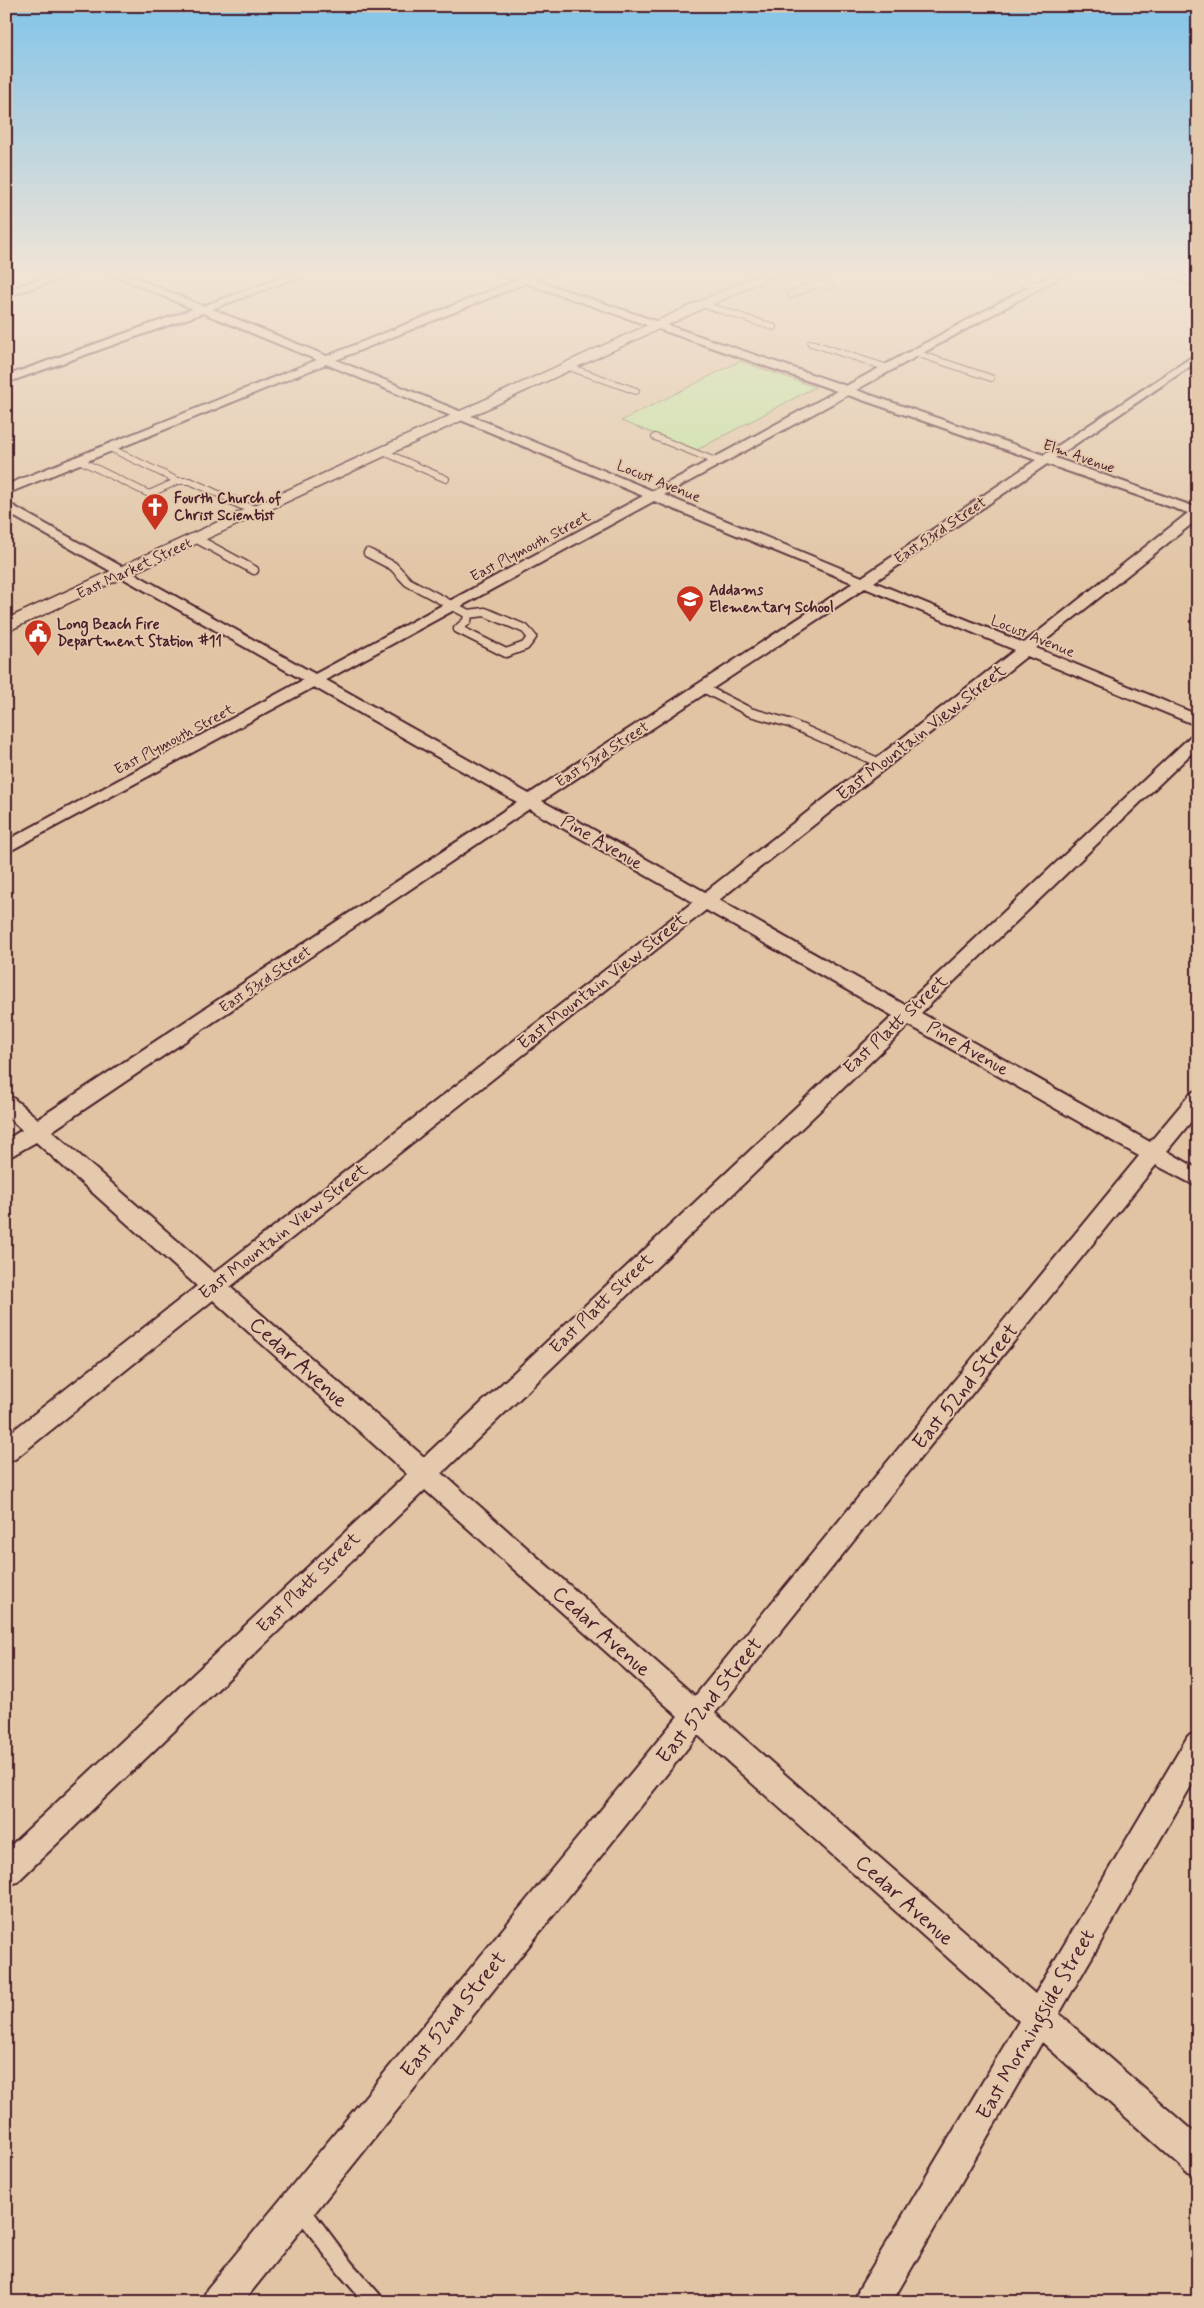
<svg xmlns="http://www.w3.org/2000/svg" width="1204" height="2308" viewBox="0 0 1204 2308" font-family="Mynerve,sans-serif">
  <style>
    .green { fill: #c0e39c; stroke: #858164 }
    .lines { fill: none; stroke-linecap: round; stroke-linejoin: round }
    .service-far2-casing { stroke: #4a1f2b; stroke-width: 8 }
    .service-far1-casing { stroke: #4a1f2b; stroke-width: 11 }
    .service-casing { stroke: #4a1f2b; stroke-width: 21 }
    .minor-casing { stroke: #4a1f2b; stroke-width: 4 }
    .tertiary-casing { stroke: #4a1f2b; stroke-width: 3 }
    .service-far2 { stroke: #e5c9ac; stroke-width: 6 }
    .service-far1 { stroke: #e5c9ac; stroke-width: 8 }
    .service { stroke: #e5c9ac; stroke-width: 17 }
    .minor { fill: #e5c9ac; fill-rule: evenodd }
    .tertiary { fill: #e5c9ac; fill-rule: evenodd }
    .labels { text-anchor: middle; stroke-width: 4; stroke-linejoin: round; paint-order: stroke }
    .far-street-label { font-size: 15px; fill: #4a1f2b; stroke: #e5c9ac }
    .far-poi-label { font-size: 15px; font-weight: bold; fill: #4a1f2b; stroke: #e5c9ac; text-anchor: start }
    .street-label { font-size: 18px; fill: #4a1f2b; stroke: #e5c9ac }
    .near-street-label { font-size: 21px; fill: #4a1f2b; stroke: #e5c9ac }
  </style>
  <rect width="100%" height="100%" fill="#e0c4a3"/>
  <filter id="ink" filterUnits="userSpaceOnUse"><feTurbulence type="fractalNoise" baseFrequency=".02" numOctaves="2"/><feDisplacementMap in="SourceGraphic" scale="10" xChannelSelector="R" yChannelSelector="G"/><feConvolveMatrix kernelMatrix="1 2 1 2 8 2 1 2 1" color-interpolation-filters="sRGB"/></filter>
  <g filter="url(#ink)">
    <polygon class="green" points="740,361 815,387 697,450 621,421"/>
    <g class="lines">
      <g class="service-far2-casing">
        <g id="service-far2">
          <polyline points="981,270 1039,286"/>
          <polyline points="775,272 816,284 791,295"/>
          <polyline points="816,284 831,286"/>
          <polyline points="705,305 773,327"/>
          <polyline points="811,343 888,368"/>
          <polyline points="916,353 991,378"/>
          <polyline points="569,367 636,391"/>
          <polyline points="655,437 718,462"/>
          <polyline points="110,448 178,481"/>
          <polyline points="384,452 446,479"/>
          <polyline points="79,460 149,494 178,481 190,481 236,502"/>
        </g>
      </g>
      <g class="service-far1-casing">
        <g id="service-far1">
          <polyline points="233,501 256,511"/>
          <polyline points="197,539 254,570"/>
          <polyline points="368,553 393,566 408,582 468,614"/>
          <polygon points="485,612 525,629 532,637 525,646 506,653 458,629 467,621 468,614"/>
          <polyline points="703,688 750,712 789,723 880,763"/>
        </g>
      </g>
      <g class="service-casing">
        <polyline id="service" points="300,2208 346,2269 375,2302"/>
      </g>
      <g class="minor-casing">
        <g id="minor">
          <polygon points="69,270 84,270 6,297 6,290"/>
          <path d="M103,270H117L203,306L302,270H317L212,309L327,356L517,280L493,270H508L526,276L541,270H555L535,280L846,386L1060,270H1073L856,390L1044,455L1198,353V361L1055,458L1198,508V519L1036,648L1198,715V726L1027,656L719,900L905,1005L1192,735L1198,733V747L921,1013L1150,1142L1191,1093L1198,1090V1113L1167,1151L1198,1169V1187L1156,1165L715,1713L1035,1994L1188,1736L1198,1732V1774L1059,2014L1198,2136V2176L1186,2171L1042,2042L892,2302H854L859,2289L1019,2021L698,1735L243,2302H202L207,2289L678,1716L425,1490L17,1882L6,1886V1850L407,1474L213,1300L15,1459L6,1462V1436L197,1286L36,1142L6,1159V1140L22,1130L6,1115V1095L13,1098L38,1119L517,802L314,687L6,853V841L303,680L6,512V502L315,674L643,496L326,364L6,494V485L317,360L203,313L6,383V376L193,309ZM526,283L837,391L653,491L336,360ZM848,395L1036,460L862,577L664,495ZM1047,464L1188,513L1024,643L874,582ZM654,501L853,583L529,794L326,680ZM865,588L1015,650L705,892L542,801ZM529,809L693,902L214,1273L52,1131ZM706,910L893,1016L424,1457L230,1287ZM909,1025L1139,1156L695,1696L442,1473Z"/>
          <polygon points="1144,270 1161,270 1198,280 1198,286"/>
        </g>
      </g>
      <g class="tertiary-casing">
        <polygon id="tertiary" points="768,270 786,270 6,632 6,619"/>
      </g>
      <use href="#service-far2" class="service-far2"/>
      <use href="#service-far1" class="service-far1"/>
      <use href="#service" class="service"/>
      <use href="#minor" class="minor"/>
      <use href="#tertiary" class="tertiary"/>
    </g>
  </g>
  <linearGradient id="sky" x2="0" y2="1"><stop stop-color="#83c4e9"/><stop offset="0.46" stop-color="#f1e4d6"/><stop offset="1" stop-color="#f1e4d6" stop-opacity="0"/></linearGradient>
  <rect width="1204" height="593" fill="url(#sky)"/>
  <defs>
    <g id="church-pin" transform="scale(1.4375)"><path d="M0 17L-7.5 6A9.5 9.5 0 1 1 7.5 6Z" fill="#c8321e" stroke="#e5c9ac"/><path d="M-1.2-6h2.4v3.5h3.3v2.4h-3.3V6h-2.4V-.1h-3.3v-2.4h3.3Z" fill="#fff"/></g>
    <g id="school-pin" transform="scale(1.4375)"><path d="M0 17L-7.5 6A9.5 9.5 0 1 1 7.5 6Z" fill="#c8321e" stroke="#e5c9ac"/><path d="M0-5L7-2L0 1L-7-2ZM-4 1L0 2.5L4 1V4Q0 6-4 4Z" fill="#fff"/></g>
    <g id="civic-pin" transform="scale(1.4375)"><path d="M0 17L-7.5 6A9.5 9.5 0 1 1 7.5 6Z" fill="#c8321e" stroke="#e5c9ac"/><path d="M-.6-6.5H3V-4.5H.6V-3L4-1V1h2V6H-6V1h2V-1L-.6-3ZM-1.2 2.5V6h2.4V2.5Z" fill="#fff"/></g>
  </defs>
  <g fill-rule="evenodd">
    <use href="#church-pin" x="155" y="507"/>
    <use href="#school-pin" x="690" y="599"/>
    <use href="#civic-pin" x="38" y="633"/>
  </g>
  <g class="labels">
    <g class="far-street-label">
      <text transform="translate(1079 456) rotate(19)" y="5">Elm Avenue</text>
      <text transform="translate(659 481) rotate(22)" y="5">Locust Avenue</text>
      <text transform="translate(940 530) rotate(-34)" y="5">East 53rd Street</text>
      <text transform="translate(530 546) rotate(-28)" y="5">East Plymouth Street</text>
      <text transform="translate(134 568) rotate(-25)" y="5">East Market Street</text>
      <text transform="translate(1033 636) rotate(22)" y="5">Locust Avenue</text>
      <text transform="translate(174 739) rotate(-28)" y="5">East Plymouth Street</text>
      <text transform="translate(602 754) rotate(-33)" y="5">East 53rd Street</text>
      <text transform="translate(265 979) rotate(-34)" y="5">East 53rd Street</text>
    </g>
    <g class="far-poi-label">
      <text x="174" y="503">Fourth Church of<tspan x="174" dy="17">Christ Scientist</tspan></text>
      <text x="709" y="595">Addams<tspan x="709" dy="17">Elementary School</tspan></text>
      <text x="57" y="629">Long Beach Fire<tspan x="57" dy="17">Department Station #11</tspan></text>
    </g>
    <g class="street-label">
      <text transform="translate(921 732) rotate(-38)" y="6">East Mountain View Street</text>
      <text transform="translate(602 842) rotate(30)" y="6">Pine Avenue</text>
      <text transform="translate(602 981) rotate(-38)" y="6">East Mountain View Street</text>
      <text transform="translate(895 1024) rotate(-43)" y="6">East Platt Street</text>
      <text transform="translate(968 1048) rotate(30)" y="6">Pine Avenue</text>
      <text transform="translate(283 1231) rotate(-38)" y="6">East Mountain View Street</text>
      <text transform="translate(601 1303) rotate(-44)" y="6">East Platt Street</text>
      <text transform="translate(308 1582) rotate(-44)" y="6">East Platt Street</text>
    </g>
    <g class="near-street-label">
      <text transform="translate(299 1362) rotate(42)" y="7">Cedar Avenue</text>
      <text transform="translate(965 1386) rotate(-51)" y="7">East 52nd Street</text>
      <text transform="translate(602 1631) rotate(42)" y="7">Cedar Avenue</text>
      <text transform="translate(709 1700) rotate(-51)" y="7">East 52nd Street</text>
      <text transform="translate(905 1900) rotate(42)" y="7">Cedar Avenue</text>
      <text transform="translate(453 2014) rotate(-51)" y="7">East 52nd Street</text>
      <text transform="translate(1035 2024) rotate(-60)" y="7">East Morningside Street</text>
    </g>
  </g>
  <rect width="1204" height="2308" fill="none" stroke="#e5c9ac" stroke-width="25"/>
  <rect x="12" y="12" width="1179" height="2283" fill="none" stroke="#4a1f2b" stroke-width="2" filter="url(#ink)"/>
</svg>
